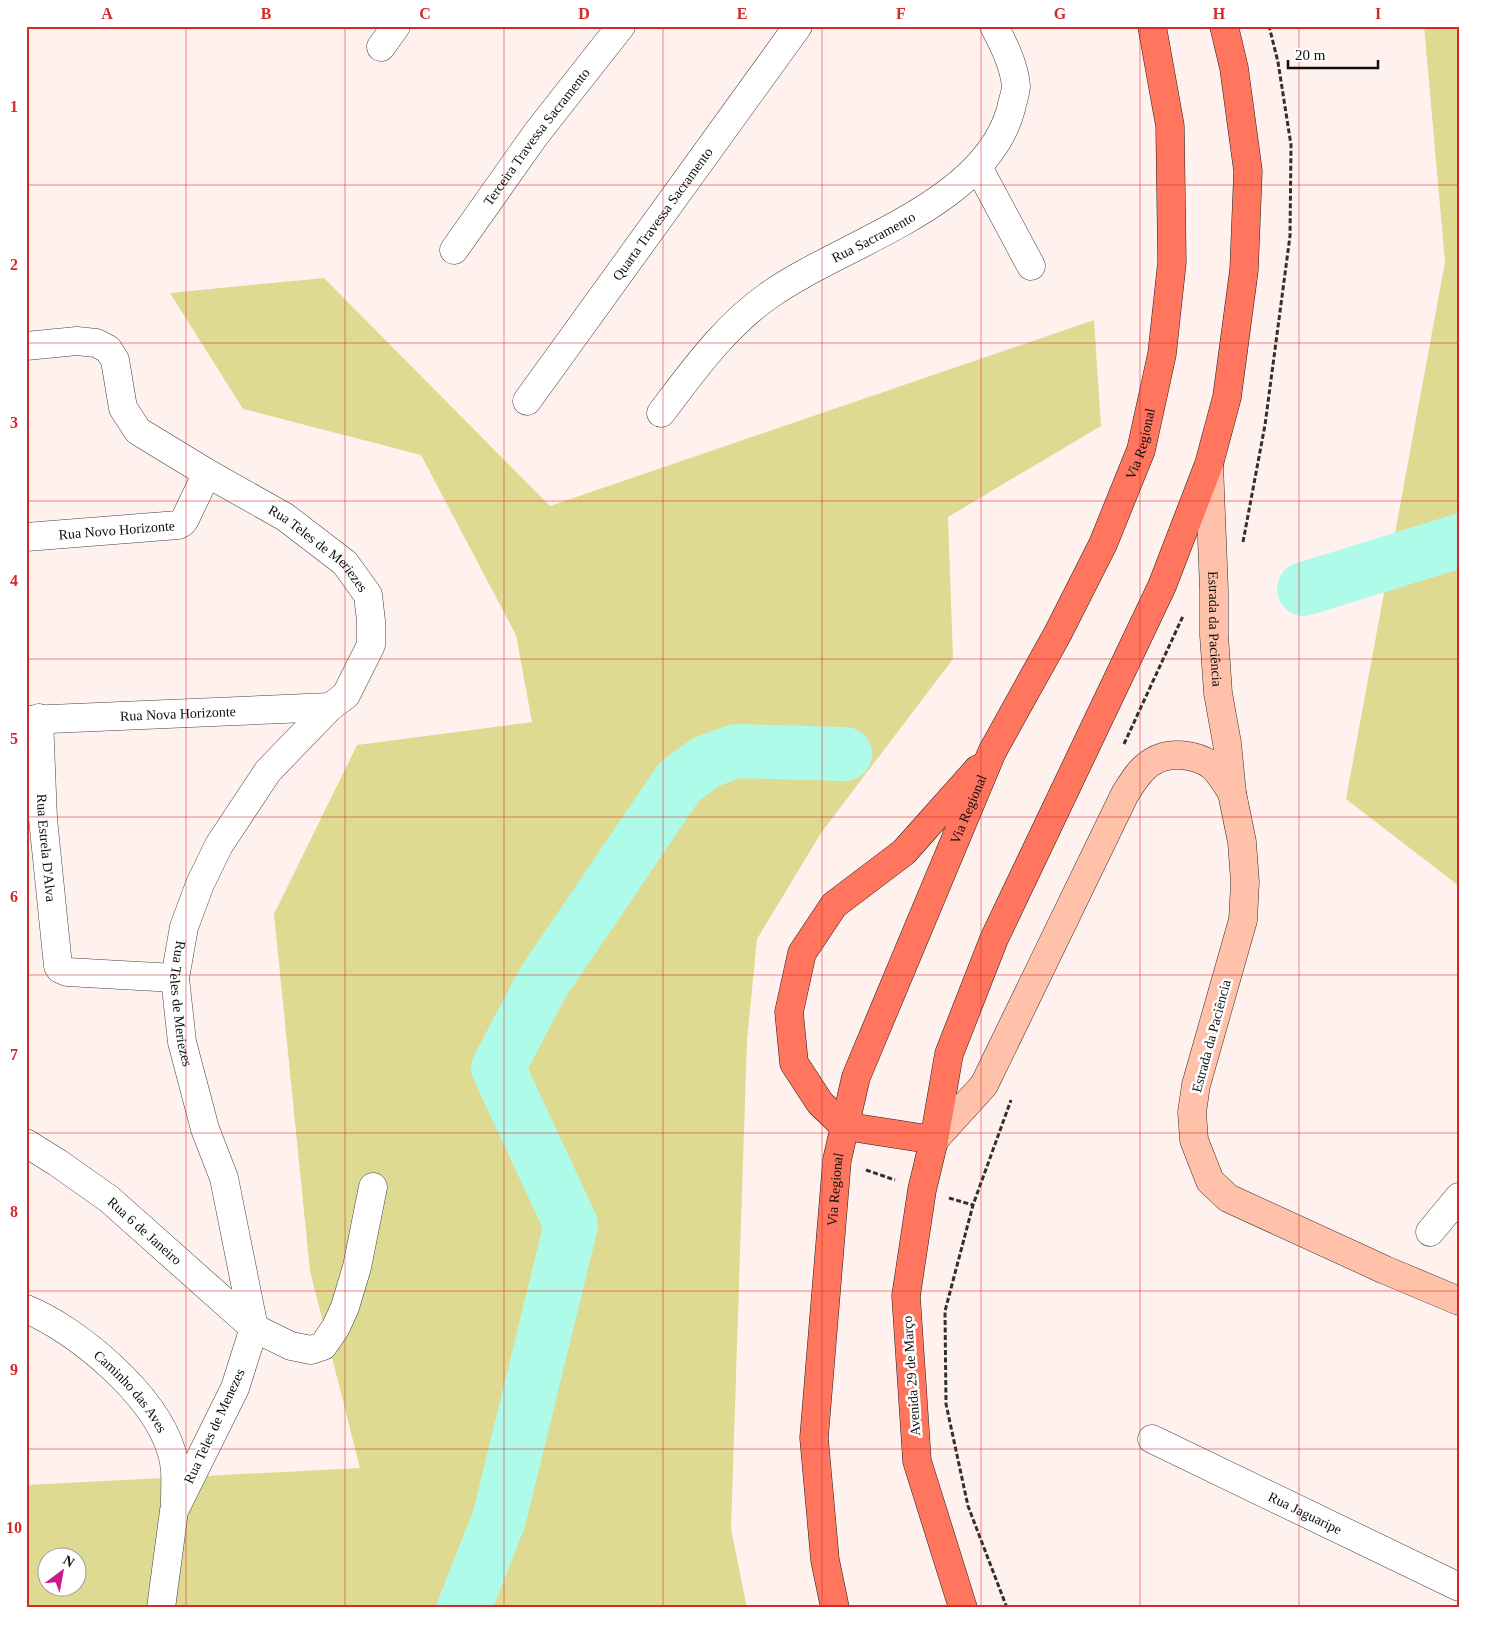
<svg xmlns="http://www.w3.org/2000/svg" width="1485" height="1634" viewBox="0 0 1485 1634" font-family="Georgia,serif">
  <style>
    .forest { fill: #dfda92; fill-rule: evenodd }
    .lines { fill: none; stroke-linecap: round; stroke-linejoin: round }
    .river { stroke: #aefbe9; stroke-width: 54 }
    .street-casing { stroke: #414141; stroke-width: 29 }
    .secondary-casing { stroke: #303030; stroke-width: 29 }
    .primary-casing { stroke: #1f1f1f; stroke-width: 29 }
    .path { stroke: #303030; stroke-width: 3; stroke-dasharray: 5 2.5; stroke-linecap: butt }
    .street { stroke: #fff; stroke-width: 28 }
    .secondary { stroke: #ffc1a9; stroke-width: 28 }
    .primary { stroke: #ff755e; stroke-width: 28 }
    .grid { fill: none; stroke: #d62828; stroke-width: 1; stroke-opacity: 0.55 }
    .labels { text-anchor: middle; stroke-width: 5; stroke-linejoin: round; paint-order: stroke }
    .street-label { font-size: 14px; fill: #0e0e0e; stroke: #fff }
    .neatline { fill: none; stroke: #d62828; stroke-width: 2 }
    .grid-label { font-size: 16px; text-anchor: middle; font-weight: bold; fill: #d62828 }
  </style>
  <rect width="100%" height="100%" fill="#fff2ee"/>
  <g class="forest">
    <polygon points="1424,26 1459,26 1459,886 1346,799 1445,262"/>
    <path d="M324,278L550,506L1094,320L1101,426L948,517L953,659L821,833L757,939L747,1040L731,1529L747,1608H26V1485L360,1468L310,1271L274,914L357,745L532,722L516,635L421,455L243,409L170,293ZM48,1556H78V1586H48Z"/>
  </g>
  <g class="lines">
    <g class="river">
      <polyline points="1304,589 1459,541"/>
      <polyline points="464,1608 499,1519 571,1225 498,1068 542,984 679,782 706,762 736,751 845,754"/>
    </g>
    <g class="street-casing">
      <g id="street">
        <polyline points="381,47 396,26"/>
        <polyline points="978,167 1031,266"/>
        <path id="s1" d="M454,250L536,134L621,26"/>
        <path id="s2" d="M26,346L77,341L96,343L108,349L115,360L123,408L138,431L207,473L285,517L345,563L368,595L371,621V645L346,695L330,707L268,771L219,845L200,884L184,927L175,978L182,1042L205,1129L224,1178L254,1328L235,1388L174,1511L161,1608"/>
        <path id="s3" d="M527,401L798,26"/>
        <path id="s4" d="M661,413C693,371 724,327 768,296C842,243 985,206 1011,109C1012,102 1016,93 1016,86C1014,65 1004,45 994,26"/>
        <path id="s5" d="M26,537L178,525L182,523L185,519L207,473"/>
        <path id="s6" d="M39,718L43,819L58,966L60,969L67,972L175,978"/>
        <path id="s7" d="M26,720L330,707"/>
        <path id="s8" d="M26,1143L58,1163L109,1199L254,1328L291,1346L311,1350L323,1346L336,1327L345,1307L357,1267L373,1187"/>
        <polyline points="1430,1232 1459,1197"/>
        <path id="s9" d="M26,1309C78,1330 154,1395 171,1450C177,1467 175,1485 175,1503"/>
        <path id="s10" d="M1152,1439L1459,1587"/>
      </g>
    </g>
    <g class="secondary-casing">
      <g id="secondary">
        <path id="s11" d="M1209,464L1214,590V635L1218,693L1227,743L1232,793L1242,842L1245,882L1243,920L1196,1085L1192,1112L1194,1140L1210,1181L1228,1198L1385,1270L1459,1301"/>
        <path d="M934,1140L984,1085L1125,794C1132,783 1140,769 1152,762C1169,751 1195,754 1211,765C1219,771 1226,784 1232,793"/>
      </g>
    </g>
    <g class="primary-casing">
      <g id="primary">
        <polyline points="934,1140 844,1126 820,1103 794,1063 789,1012 802,953 834,905 904,852 978,769"/>
        <path id="s12" d="M835,1608L825,1560L814,1438L837,1160L856,1077L992,752L1058,633L1103,544L1141,450L1162,354L1172,262L1170,126L1152,26"/>
        <polyline points="963,1608 917,1461 906,1296 922,1190 934,1140 949,1054 994,939 1162,586 1209,464 1227,397 1244,270 1248,171 1234,68 1224,26"/>
      </g>
    </g>
    <g class="path">
      <polyline points="1243,542 1265,425 1290,236 1291,145 1278,62 1269,26"/>
      <polyline points="1124,744 1183,616"/>
      <polyline points="866,1170 895,1180"/>
      <polyline points="949,1198 973,1205"/>
      <polyline points="1007,1608 968,1506 946,1404 945,1311 973,1205 1011,1100"/>
    </g>
    <use href="#street" class="street"/>
    <use href="#secondary" class="secondary"/>
    <use href="#primary" class="primary"/>
  </g>
  <path class="grid" d="M186,26V1608M345,26V1608M504,26V1608M663,26V1608M822,26V1608M981,26V1608M1140,26V1608M1299,26V1608M26,185H1459M26,343H1459M26,501H1459M26,659H1459M26,817H1459M26,975H1459M26,1133H1459M26,1291H1459M26,1449H1459"/>
  <g class="labels">
    <g class="street-label">
      <text dy="5" stroke="none"><textPath href="#s1" startOffset="140">Terceira Travessa Sacramento</textPath></text>
      <text dy="5" stroke="none"><textPath href="#s3" startOffset="231">Quarta Travessa Sacramento</textPath></text>
      <text dy="5" stroke="none"><textPath href="#s4" startOffset="280">Rua Sacramento</textPath></text>
      <text dy="5" stroke="none"><textPath href="#s12" startOffset="1231">Via Regional</textPath></text>
      <text dy="5" stroke="none"><textPath href="#s5" startOffset="91">Rua Novo Horizonte</textPath></text>
      <text dy="5" stroke="none"><textPath href="#s2" startOffset="389">Rua Teles de Meriezes</textPath></text>
      <text dy="5" stroke="none"><textPath href="#s11" startOffset="165">Estrada da Paciência</textPath></text>
      <text dy="5" stroke="none"><textPath href="#s7" startOffset="152">Rua Nova Horizonte</textPath></text>
      <text dy="5" stroke="none"><textPath href="#s12" startOffset="826">Via Regional</textPath></text>
      <text dy="5" stroke="none"><textPath href="#s6" startOffset="130">Rua Estrela D'Alva</textPath></text>
      <text dy="5" stroke="none"><textPath href="#s2" startOffset="929">Rua Teles de Meriezes</textPath></text>
      <text transform="translate(1211 1036) rotate(-75)" y="5">Estrada da Paciência</text>
      <text dy="5" stroke="none"><textPath href="#s12" startOffset="421">Via Regional</textPath></text>
      <text dy="5" stroke="none"><textPath href="#s8" startOffset="148">Rua 6 de Janeiro</textPath></text>
      <text transform="translate(911 1376) rotate(-94)" y="5">Avenida 29 de Março</text>
      <text dy="5" stroke="none"><textPath href="#s9" startOffset="135">Caminho das Aves</textPath></text>
      <text transform="translate(214 1426) rotate(-65)" y="5">Rua Teles de Menezes</text>
      <text dy="5" stroke="none"><textPath href="#s10" startOffset="170">Rua Jaguaripe</textPath></text>
    </g>
  </g>
  <rect width="1485" height="1634" fill="none" stroke="#ffffff" stroke-width="55"/>
  <g transform="translate(62 1572) rotate(32)"><circle r="24" fill="#ffffff" stroke="#9f9f9f"/>
  <path d="M0-4L9 19L0 12L-9 19Z" fill="#ca198e"/>
  <text y="-8" font-size="14" font-weight="bold" text-anchor="middle" fill="#0e0e0e">N</text>
  </g>
  <path d="M1288 60v8h90v-8" fill="none" stroke="#0e0e0e" stroke-width="2.5"/>
  <text x="1295" y="60" font-size="15" fill="#0e0e0e" stroke="#ffffff" stroke-width="4" paint-order="stroke">20 m</text>
  <rect x="28" y="28" width="1430" height="1578" class="neatline"/>
  <g class="grid-label">
    <text x="107" y="19">A</text>
    <text x="266" y="19">B</text>
    <text x="425" y="19">C</text>
    <text x="584" y="19">D</text>
    <text x="742" y="19">E</text>
    <text x="901" y="19">F</text>
    <text x="1060" y="19">G</text>
    <text x="1219" y="19">H</text>
    <text x="1378" y="19">I</text>
    <text x="14" y="112">1</text>
    <text x="14" y="270">2</text>
    <text x="14" y="428">3</text>
    <text x="14" y="586">4</text>
    <text x="14" y="744">5</text>
    <text x="14" y="902">6</text>
    <text x="14" y="1060">7</text>
    <text x="14" y="1217">8</text>
    <text x="14" y="1375">9</text>
    <text x="14" y="1533">10</text>
  </g>
</svg>
